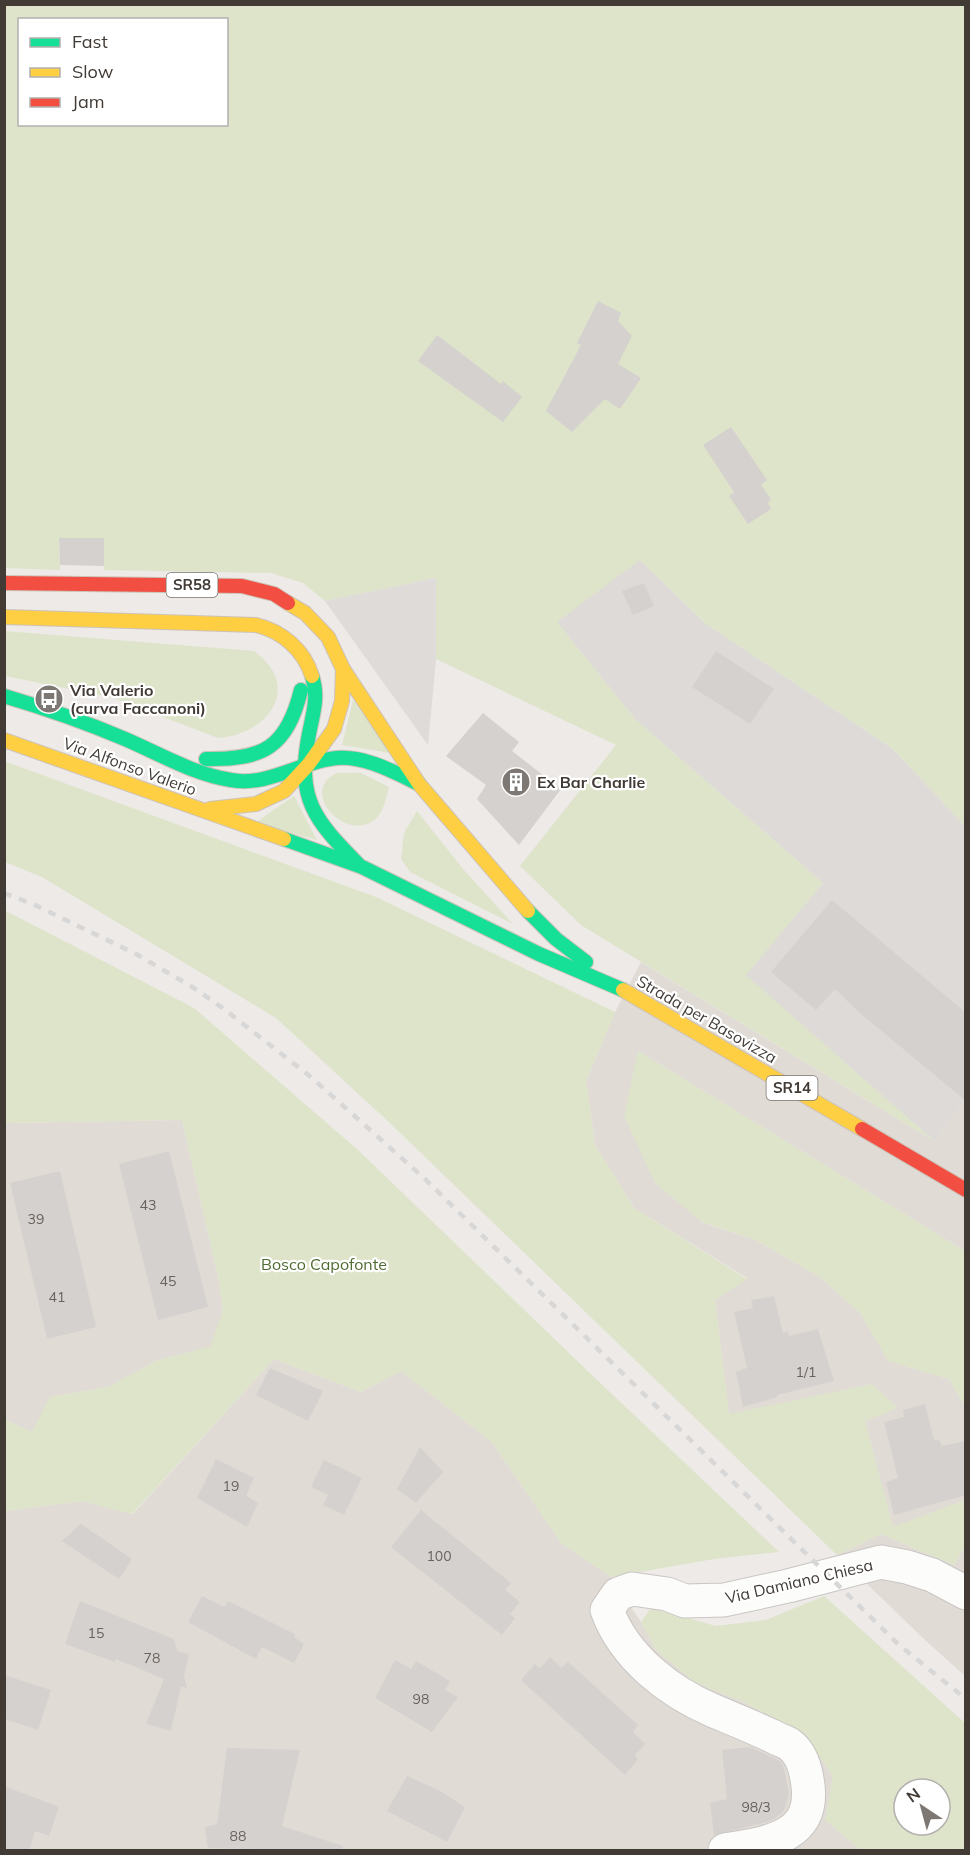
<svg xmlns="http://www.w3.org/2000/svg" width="970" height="1855" viewBox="0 0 970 1855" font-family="Mulish,sans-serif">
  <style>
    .residential { fill: #e1dbd5 }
    .industrial { fill: #dedad7 }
    .green { fill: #dee4ca; fill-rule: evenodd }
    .parking { fill: #dedbd8 }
    .building { fill: #d5d1ce }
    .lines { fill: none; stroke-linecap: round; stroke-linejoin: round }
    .street-casing { stroke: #c9c6c3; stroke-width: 35 }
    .fast-casing { stroke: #cdc2b7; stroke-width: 16 }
    .slow-casing { stroke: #cdc2b7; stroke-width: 16 }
    .jam-casing { stroke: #cdc2b7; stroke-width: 16 }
    .street { stroke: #fcfcfb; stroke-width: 33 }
    .fast { stroke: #16e098; stroke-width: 14 }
    .slow { stroke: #ffcf43; stroke-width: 14 }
    .jam { stroke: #f24e42; stroke-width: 14 }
    .rail { stroke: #d8d7d7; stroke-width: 4.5; stroke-dasharray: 8 8; stroke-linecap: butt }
    .labels { text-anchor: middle; stroke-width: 4.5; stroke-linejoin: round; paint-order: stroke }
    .number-label { font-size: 14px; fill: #68615d }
    .shield { fill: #fff; stroke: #7a7572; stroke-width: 1.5 }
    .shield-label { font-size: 15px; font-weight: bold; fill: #413a35 }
    .poi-label { font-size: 16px; font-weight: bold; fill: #413a35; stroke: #fff; text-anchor: start }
    .street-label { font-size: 16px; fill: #413a35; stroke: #fff }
    .park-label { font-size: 16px; fill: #506b30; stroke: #fff }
  </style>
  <rect width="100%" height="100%" fill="#edeae7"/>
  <g class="residential">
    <polygon points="641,962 934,1141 965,1099 965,1251 638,1051 701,1222 756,1240 820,1277 861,1314 889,1361 949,1379 965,1406 965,1500 893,1528 865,1421 872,1384 729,1415 715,1300 747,1278 634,1208 595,1145 586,1081 615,1012"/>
    <polygon points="182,1120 219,1281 223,1311 211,1347 158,1360 108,1387 51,1397 32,1432 5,1420 5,1123"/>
    <polygon points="274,1359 361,1392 401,1371 492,1442 561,1543 611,1577 641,1622 657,1651 696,1683 744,1702 804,1734 833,1776 825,1820 861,1850 5,1850 4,1511 82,1501 133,1514"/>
    <polygon points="881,1534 954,1565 965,1546 965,1676 924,1639 837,1555"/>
  </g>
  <polygon class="industrial" points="639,559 706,624 893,749 965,826 965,1099 934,1141 745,975 823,883 636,720 556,621"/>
  <g class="green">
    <path d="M5,5H965V826L893,749L706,624L640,560L557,622L636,720L823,883L746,975L934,1141L581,925L520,866L616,745L436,659V578L325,601L303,583L271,573L104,570L103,538H59L60,570L5,568ZM20,20H226V124H20Z"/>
    <path d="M4,631L254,651C303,686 269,734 218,738L114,698L5,676Z"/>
    <polygon points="353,700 390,753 342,745"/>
    <polygon points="4,761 376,897 615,1012 586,1081 595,1145 634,1208 747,1279 715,1300 729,1414 872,1384 898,1408 865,1421 893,1527 965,1500 965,1546 954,1565 881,1534 837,1555 391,1124 276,1018 42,877 5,862"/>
    <path d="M337,773H361L389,787C386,798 383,815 373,821C343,841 299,790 337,773Z"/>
    <polygon points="294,796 317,840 255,823"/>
    <polygon points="417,811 463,869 513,924 410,872 401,859 404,833"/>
    <polygon points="4,910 194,1008 358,1150 595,1378 779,1552 714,1559 611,1577 561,1543 492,1442 401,1371 361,1392 274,1359 132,1514 82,1501 5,1511 5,1420 32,1432 50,1397 108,1387 158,1360 210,1347 223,1311 219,1281 182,1120 5,1123"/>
    <polygon points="638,1051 965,1251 965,1406 949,1379 888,1361 861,1314 820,1277 756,1240 702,1222 655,1183 624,1116"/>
    <path d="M824,1596L965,1723V1850H861L825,1820L833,1776L804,1734L744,1702L696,1683L657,1651L641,1622L651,1608L716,1626L766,1620ZM904,1789H940V1825H904Z"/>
  </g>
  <polygon class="parking" points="436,578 436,659 428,745 325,601"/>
  <g class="building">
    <polygon points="598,301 621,313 618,321 632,336 618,364 641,378 620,409 605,399 572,432 546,411 581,345 577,343"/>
    <polygon points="437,335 501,384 503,381 522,397 503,422 418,361"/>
    <polygon points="731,427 767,480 761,485 771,499 768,503 771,509 748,524 729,496 734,492 703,445"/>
    <polygon points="59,538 104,538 104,566 60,565"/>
    <polygon points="644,583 654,606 633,615 622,591"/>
    <polygon points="716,651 774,689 750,724 692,687"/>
    <polygon points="483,713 519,742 512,751 561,789 519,845 477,799 486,785 446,756"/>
    <polygon points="832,900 966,1013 966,1101 860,1013 835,989 816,1010 771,972"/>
    <polygon points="169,1151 208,1307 158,1320 119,1164"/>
    <polygon points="60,1171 96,1327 47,1339 10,1183"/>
    <polygon points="774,1296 783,1333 788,1331 789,1336 818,1329 834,1381 777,1395 777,1397 743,1407 736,1372 747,1368 734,1312 753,1308 751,1300"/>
    <polygon points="270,1368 323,1391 308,1421 256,1395"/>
    <polygon points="925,1404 934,1440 939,1440 942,1446 966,1441 966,1495 894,1515 886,1482 898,1478 884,1422 904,1417 903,1410"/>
    <polygon points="420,1447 443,1472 416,1503 397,1489"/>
    <polygon points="216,1459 254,1478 246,1496 258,1503 247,1527 197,1498"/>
    <polygon points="324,1460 362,1478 344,1515 323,1505 328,1495 311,1487"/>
    <polygon points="421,1510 511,1583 505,1590 520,1602 510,1614 515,1618 502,1635 391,1547"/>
    <polygon points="81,1524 132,1559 119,1579 62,1541"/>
    <polygon points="202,1596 224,1607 228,1601 295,1634 294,1637 304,1644 294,1663 262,1647 256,1659 188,1622"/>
    <polygon points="80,1601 174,1639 177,1651 189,1654 184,1676 187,1688 181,1686 171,1731 146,1724 164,1679 116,1659 115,1662 65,1644"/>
    <polygon points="550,1657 561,1668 568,1662 638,1725 633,1732 645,1744 635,1755 638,1759 625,1775 521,1680 535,1664 540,1668"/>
    <polygon points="395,1660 411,1669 416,1661 450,1681 445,1690 458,1697 432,1732 375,1698"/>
    <polygon points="4,1675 51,1690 38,1730 4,1719"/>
    <polygon points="750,1747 780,1761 784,1768 789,1794 784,1810 777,1817 767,1822 714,1835 710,1803 727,1799 722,1750"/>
    <polygon points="227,1748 300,1750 282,1826 343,1846 342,1851 208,1848 205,1827 217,1824"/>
    <polygon points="407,1776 440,1791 465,1807 447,1842 387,1811"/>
    <polygon points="4,1786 59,1807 49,1836 35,1831 29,1851 4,1851"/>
  </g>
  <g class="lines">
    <g class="street-casing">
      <path id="street" d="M725,1850C769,1843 818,1837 807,1779C805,1766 800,1752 789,1744C784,1741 777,1739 772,1736C753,1727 733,1719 714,1711C669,1692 624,1657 607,1610L618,1594L632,1589L667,1594L685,1601L724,1600L788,1586L881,1562L907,1567L932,1575L966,1593"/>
    </g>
    <g class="fast-casing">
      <g id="fast">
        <path d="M312,676C319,697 313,713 309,734C296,800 315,820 358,864"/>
        <path d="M4,696C45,708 85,722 125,739C160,754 193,774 231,780C268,787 301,761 337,758C366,756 394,772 419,784"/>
        <path d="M206,759C264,760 287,747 301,690"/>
        <polyline points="284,839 362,867 539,954 623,990"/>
        <polyline points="528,911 556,939 586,962"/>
      </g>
    </g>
    <g class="slow-casing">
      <g id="slow">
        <polyline points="288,603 305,613 328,637 343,669 419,784 528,911"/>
        <path d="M4,617L256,625C282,631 304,650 312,676"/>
        <polyline points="4,740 284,839"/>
        <polyline points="210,809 256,804 284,791 308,765 334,729 342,701 343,669"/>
        <polyline points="623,990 862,1129"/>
      </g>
    </g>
    <g class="jam-casing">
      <g id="jam">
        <polyline points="4,583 242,586 274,594 288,603"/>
        <polyline points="862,1129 966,1190"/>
      </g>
    </g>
    <use href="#street" class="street"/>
    <use href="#fast" class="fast"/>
    <use href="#slow" class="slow"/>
    <use href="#jam" class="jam"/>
    <polyline class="rail" points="4,893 35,905 136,954 194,988 224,1009 311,1077 425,1179 898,1644 966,1699"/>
  </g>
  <defs>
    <g id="bus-disc" transform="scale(1.5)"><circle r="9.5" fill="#7d7873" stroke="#fff"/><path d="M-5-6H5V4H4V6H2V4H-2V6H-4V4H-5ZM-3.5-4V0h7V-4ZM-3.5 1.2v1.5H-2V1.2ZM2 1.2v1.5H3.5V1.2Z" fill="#fff"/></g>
    <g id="building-disc" transform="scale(1.5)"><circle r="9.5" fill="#7d7873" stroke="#fff"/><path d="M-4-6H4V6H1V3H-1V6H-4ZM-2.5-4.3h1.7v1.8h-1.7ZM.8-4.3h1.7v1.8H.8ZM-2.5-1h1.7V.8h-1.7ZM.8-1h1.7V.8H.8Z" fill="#fff"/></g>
  </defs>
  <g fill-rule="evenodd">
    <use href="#bus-disc" x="49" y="699"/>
    <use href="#building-disc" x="516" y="782"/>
  </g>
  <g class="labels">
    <g class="number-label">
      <text x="148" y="1210">43</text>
      <text x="36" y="1224">39</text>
      <text x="168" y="1286">45</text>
      <text x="57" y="1302">41</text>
      <text x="806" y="1377">1/1</text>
      <text x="231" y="1491">19</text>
      <text x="439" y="1561">100</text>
      <text x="96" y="1638">15</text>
      <text x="152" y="1663">78</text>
      <text x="421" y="1704">98</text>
      <text x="756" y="1812">98/3</text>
      <text x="238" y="1841">88</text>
    </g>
    <g class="shield">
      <rect x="166.5" y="573" width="51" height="24" rx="4.5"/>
      <rect x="766.5" y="1076" width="51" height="24" rx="4.5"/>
    </g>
    <g class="shield-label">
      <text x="192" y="590">SR58</text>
      <text x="792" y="1093">SR14</text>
    </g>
    <g class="poi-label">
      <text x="70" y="696">Via Valerio<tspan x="70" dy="18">(curva Faccanoni)</tspan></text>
      <text x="537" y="788">Ex Bar Charlie</text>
    </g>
    <g class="street-label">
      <text transform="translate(130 766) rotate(20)" y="6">Via Alfonso Valerio</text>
      <text transform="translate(707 1019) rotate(30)" y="6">Strada per Basovizza</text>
      <text transform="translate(799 1581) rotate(-13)" y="6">Via Damiano Chiesa</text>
    </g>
    <g class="park-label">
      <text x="324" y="1270">Bosco Capofonte</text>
    </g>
  </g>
  <rect width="970" height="1855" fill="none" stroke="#413a35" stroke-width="12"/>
  <rect x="18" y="18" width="210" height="108" fill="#ffffff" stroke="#b3b0ae" stroke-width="1.5"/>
  <rect x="30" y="38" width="30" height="9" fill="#16e098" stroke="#b3b0ae" stroke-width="1.5"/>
  <text x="72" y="48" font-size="18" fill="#413a35">Fast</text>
  <rect x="30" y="68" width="30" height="9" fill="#ffcf43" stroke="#b3b0ae" stroke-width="1.5"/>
  <text x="72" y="78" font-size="18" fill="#413a35">Slow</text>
  <rect x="30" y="98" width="30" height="9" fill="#f24e42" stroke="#b3b0ae" stroke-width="1.5"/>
  <text x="72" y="108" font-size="18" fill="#413a35">Jam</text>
  <g transform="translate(922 1807) rotate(324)"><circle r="28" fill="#ffffff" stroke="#b3b0ae" stroke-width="1.5"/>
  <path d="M0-4.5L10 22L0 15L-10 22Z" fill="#7d7873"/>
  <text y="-9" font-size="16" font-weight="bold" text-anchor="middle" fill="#413a35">N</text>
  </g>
</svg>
